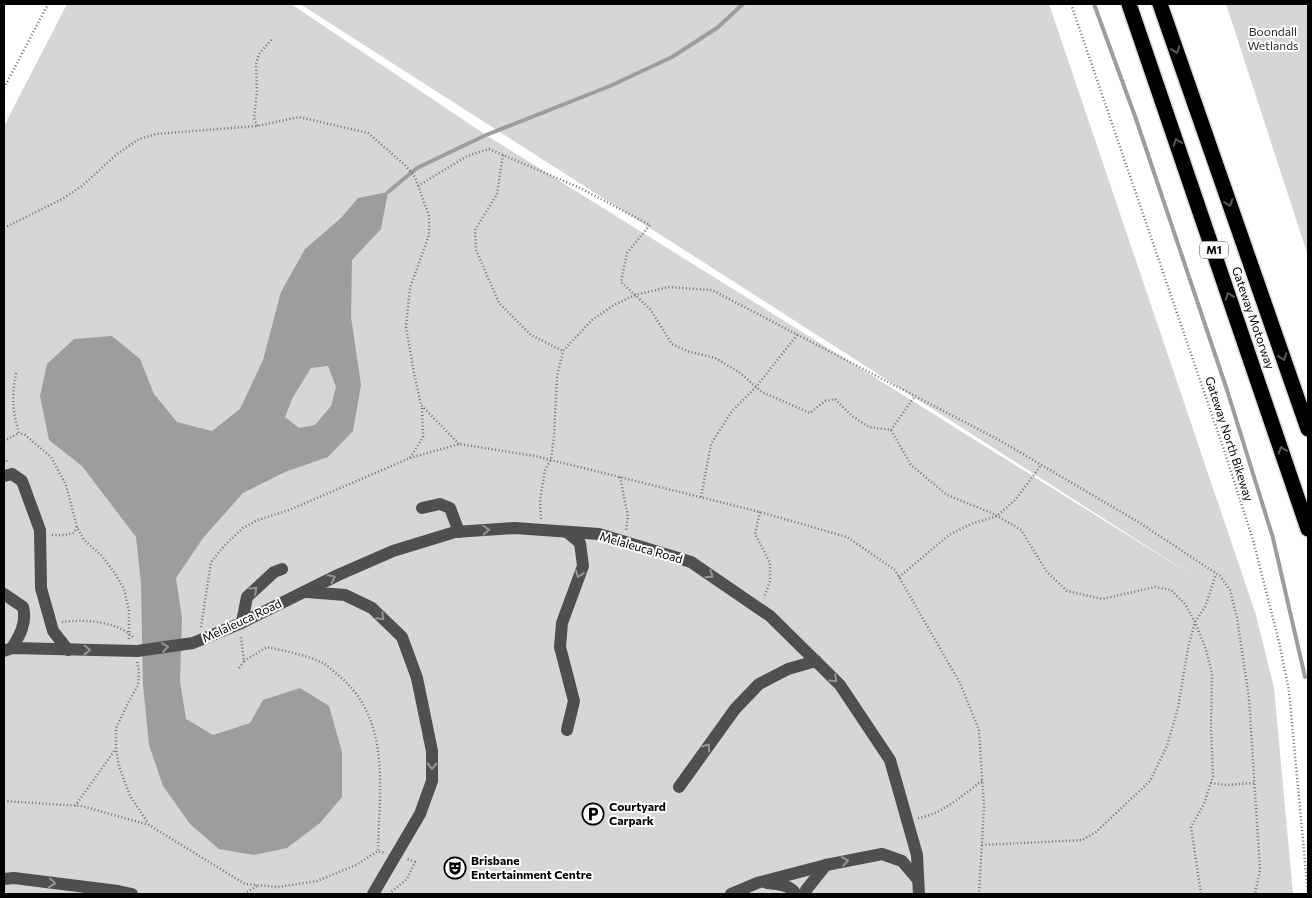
<svg xmlns="http://www.w3.org/2000/svg" width="1312" height="898" viewBox="0 0 1312 898" font-family="Commissioner,sans-serif">
  <style>
    .green { fill: #d6d6d6 }
    .water { fill: #9d9d9d; fill-rule: evenodd }
    .lines { fill: none; stroke-linecap: round; stroke-linejoin: round }
    .stream { stroke: #9d9d9d; stroke-width: 4 }
    .highway-casing { stroke: #dbdbdb; stroke-width: 18 }
    .path { stroke: #717171; stroke-width: 2.5; stroke-dasharray: 1 2.5; stroke-linecap: butt }
    .minor { stroke: #4f4f4f; stroke-width: 12 }
    .highway { stroke: #000; stroke-width: 15 }
    .oneway { stroke: #595959 }
    .oneway2 { stroke: #959595 }
    .labels { text-anchor: middle; stroke-width: 4; stroke-linejoin: round; paint-order: stroke }
    .shield { fill: #fff; stroke: #4c4c4c; stroke-width: 1 }
    .shield-label { font-size: 11px; font-weight: bold; fill: #000 }
    .park-label { font-size: 12px; fill: #2d2d2d; stroke: #fff }
    .street-label { font-size: 12px; fill: #000; stroke: #fff }
    .poi-label { font-size: 12px; font-weight: bold; fill: #000; stroke: #fff; text-anchor: start }
  </style>
  <rect width="100%" height="100%" fill="#fff"/>
  <g class="green">
    <polygon points="67,4 291,4 486,135 1198,579 300,4 1049,4 1256,615 1274,688 1293,894 4,894 4,126"/>
    <polygon points="1226,4 1308,4 1308,256"/>
  </g>
  <path class="water" d="M388,192L381,229L352,260L351,317L361,385L353,431L328,457L285,472L243,493L203,538L176,578L182,618L180,681L186,719L213,735L250,723L263,700L300,688L329,706L342,752V797L320,823L287,848L254,855L219,849L190,824L163,786L149,745L143,685L141,584L136,537L82,466L49,440L40,396L47,364L74,339L112,336L140,359L154,394L177,422L212,431L240,409L263,360L281,292L305,249L341,218L358,198ZM328,366L336,387L331,406L315,425L299,428L285,417L293,397L311,368Z"/>
  <g class="lines">
    <g class="stream">
      <polyline points="1094,4 1136,119 1227,390 1273,538 1305,677"/>
      <polyline points="388,192 417,168 486,135 610,86 672,57 717,28 743,4"/>
    </g>
    <g class="highway-casing">
      <g id="highway">
        <polyline points="1129,4 1308,529"/>
        <polyline points="1160,4 1308,429"/>
      </g>
    </g>
    <g class="path">
      <polyline points="1071,4 1224,450 1253,540 1279,642 1289,691 1308,894"/>
      <polyline points="4,88 48,4"/>
      <polyline points="257,126 254,118 257,91 256,64 259,54 272,39"/>
      <polyline points="503,155 497,194 475,230 476,250 499,303 531,335 563,351"/>
      <polyline points="418,186 467,156 489,149 578,187 650,225 627,253 621,282 635,295 669,287 712,290 999,440 1140,523 1220,576 1230,590 1237,618 1249,698 1260,870 1255,894"/>
      <polyline points="4,228 62,199 82,186 117,154 139,139 156,134 257,126 299,117 368,133 405,165 415,177 429,216 429,235 410,288 406,327 414,373 421,405 459,444"/>
      <path d="M16,373C12,397 12,410 19,433L25,435L51,457L66,485L77,527L84,540L102,556L114,572L124,589L129,610V641"/>
      <polyline points="891,430 915,396"/>
      <polyline points="4,441 19,433"/>
      <polyline points="4,458 8,463"/>
      <polyline points="410,458 459,444 535,456 760,512 847,537 895,570 960,683 979,730 984,807 979,894"/>
      <polyline points="620,477 628,517 626,531"/>
      <polyline points="701,497 711,444 732,411 756,387 798,334"/>
      <polyline points="760,512 755,534 770,563 770,581 764,598"/>
      <polyline points="541,519 540,500 545,470 551,460 554,436 557,376 563,351 592,320 614,305 635,295 650,309 672,344 687,351 715,358 739,372 762,392 810,413 825,401 835,399 852,416 869,427 891,430 911,465 947,495 994,514 1021,530 1047,572 1067,591 1102,599 1155,587 1171,590 1185,604 1195,622 1206,650 1212,673 1211,729 1213,776 1204,804 1191,827 1201,894"/>
      <polyline points="52,535 64,535 74,533 77,527"/>
      <polyline points="899,577 949,535 971,524 997,516 1016,499 1041,465"/>
      <path d="M62,622C84,619 118,621 134,638"/>
      <polyline points="201,627 211,562 224,546 243,528 258,520 289,510 410,458 423,437 422,406"/>
      <path d="M244,661L267,647C284,651 307,655 323,663C328,666 333,671 338,675C392,719 379,789 378,851"/>
      <polyline points="137,662 139,671 138,685 128,703 116,728 116,749 119,766 130,796 148,823"/>
      <polyline points="239,668 244,661 241,637"/>
      <polyline points="1211,783 1226,785 1254,783"/>
      <polyline points="4,801 82,806 149,825 245,884 278,887 317,881 356,865 378,851 385,853"/>
      <polyline points="75,806 115,750"/>
      <path d="M918,818C941,815 964,794 982,781"/>
      <polyline points="982,845 1082,840 1096,832 1150,781 1167,746 1178,708 1188,648 1195,622 1205,607 1216,574"/>
      <polyline points="244,894 257,886"/>
      <polyline points="389,894 407,879 415,862 407,859"/>
    </g>
    <g class="minor">
      <polyline points="4,476 12,474 22,481 40,530 41,588 53,631 68,650"/>
      <polyline points="422,508 440,504 450,508 459,532"/>
      <polyline points="307,592 345,595 372,608 402,637 417,678 432,751 432,781 420,814 373,894"/>
      <path d="M4,594L23,607C27,623 20,635 12,648"/>
      <polyline points="242,622 247,597 274,572 282,569"/>
      <polyline points="4,651 12,648 137,651 193,643 239,624 338,575 393,551 455,532 515,528 599,534 691,562 770,616 840,685 890,760 917,855 919,894"/>
      <polyline points="567,730 574,701 560,647 562,623 583,566 580,543 567,532"/>
      <polyline points="679,787 735,709 759,684 788,669 816,661"/>
      <polyline points="4,879 14,878 118,891 132,894"/>
      <path d="M767,883C778,884 790,885 796,894"/>
      <polyline points="731,894 757,883 826,865 882,854 902,861 918,880"/>
      <polyline points="806,894 806,890 826,865"/>
    </g>
    <use href="#highway" class="highway"/>
  </g>
  <defs><path id="oneway-chevron" d="M-2-3.5L2.5 0L-2 3.5" fill="none" stroke-width="1.6" stroke-linecap="round" stroke-linejoin="round" transform="scale(1.25)"/></defs>
  <g class="oneway">
    <use href="#oneway-chevron" transform="translate(1176 50) rotate(71)"/>
    <use href="#oneway-chevron" transform="translate(1177 142) rotate(-109)"/>
    <use href="#oneway-chevron" transform="translate(1229 203) rotate(71)"/>
    <use href="#oneway-chevron" transform="translate(1229 296) rotate(-109)"/>
    <use href="#oneway-chevron" transform="translate(1283 357) rotate(71)"/>
    <use href="#oneway-chevron" transform="translate(1282 450) rotate(-109)"/>
  </g>
  <g class="oneway2">
    <use href="#oneway-chevron" transform="translate(486 530) rotate(-3)"/>
    <use href="#oneway-chevron" transform="translate(579 574) rotate(110)"/>
    <use href="#oneway-chevron" transform="translate(710 575) rotate(34)"/>
    <use href="#oneway-chevron" transform="translate(332 578) rotate(-26)"/>
    <use href="#oneway-chevron" transform="translate(254 590) rotate(-43)"/>
    <use href="#oneway-chevron" transform="translate(381 617) rotate(45)"/>
    <use href="#oneway-chevron" transform="translate(165 647) rotate(-8)"/>
    <use href="#oneway-chevron" transform="translate(87 650) rotate(1)"/>
    <use href="#oneway-chevron" transform="translate(834 679) rotate(44)"/>
    <use href="#oneway-chevron" transform="translate(707 747) rotate(-55)"/>
    <use href="#oneway-chevron" transform="translate(432 766) rotate(92)"/>
    <use href="#oneway-chevron" transform="translate(845 861) rotate(-10)"/>
    <use href="#oneway-chevron" transform="translate(52 883) rotate(7)"/>
  </g>
  <defs>
    <g id="parking-ring" transform="scale(1.125)"><circle r="9.5" fill="#fff" stroke="#000" stroke-width="1.5"/><path d="M-3.5-5.5H1a3.5 3.5 0 0 1 0 7H-1V5.5H-3.5ZM-1-3.4V-.6H.8a1.4 1.4 0 0 0 0-2.8Z" fill="#000"/></g>
    <g id="theatre-ring" transform="scale(1.125)"><circle r="9.5" fill="#fff" stroke="#000" stroke-width="1.5"/><path d="M-5-5.5Q0-4 5-5.5V0Q5 5 0 6Q-5 5-5 0ZM-3.3-2.5H-1v1.5H-3.3ZM1-2.5H3.3v1.5H1ZM-2.8 1Q0 5.5 2.8 1Z" fill="#000"/></g>
  </defs>
  <g fill-rule="evenodd">
    <use href="#parking-ring" x="593" y="814"/>
    <use href="#theatre-ring" x="455" y="868"/>
  </g>
  <g class="labels">
    <rect class="shield" x="1200" y="241.5" width="28" height="17" rx="4"/>
    <g class="shield-label">
      <text x="1214" y="254">M1</text>
    </g>
    <g class="park-label">
      <text x="1273" y="36">Boondall<tspan x="1273" dy="14">Wetlands</tspan></text>
    </g>
    <g class="street-label">
      <text transform="translate(1253 318) rotate(71)" y="4">Gateway Motorway</text>
      <text transform="translate(1229 439) rotate(72)" y="4">Gateway North Bikeway</text>
      <text transform="translate(641 548) rotate(16)" y="4">Melaleuca Road</text>
      <text transform="translate(242 621) rotate(-25)" y="4">Melaleuca Road</text>
    </g>
    <g class="poi-label">
      <text x="609" y="811">Courtyard<tspan x="609" dy="14">Carpark</tspan></text>
      <text x="471" y="865">Brisbane<tspan x="471" dy="14">Entertainment Centre</tspan></text>
    </g>
  </g>
  <rect width="1312" height="898" fill="none" stroke="#000000" stroke-width="10"/>
</svg>
